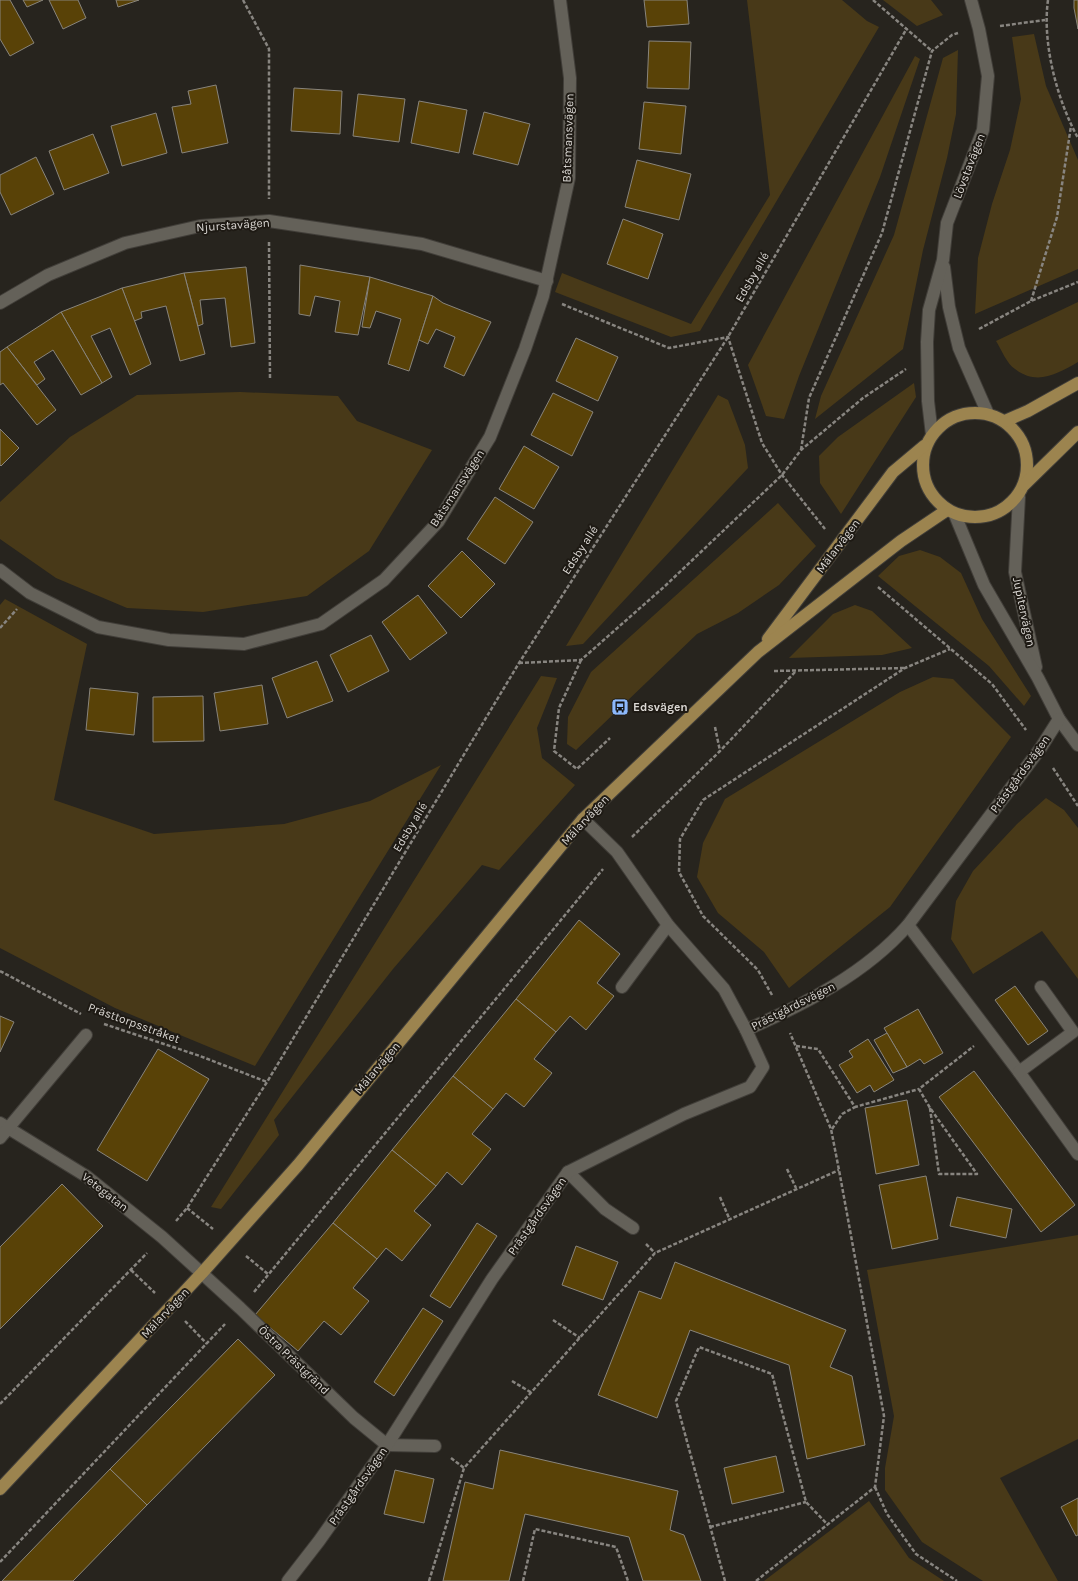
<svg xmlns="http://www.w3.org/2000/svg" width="1078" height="1581" viewBox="0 0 1078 1581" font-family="Karla,sans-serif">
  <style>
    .green { fill: #483918 }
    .building { fill: #594207; stroke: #88847c }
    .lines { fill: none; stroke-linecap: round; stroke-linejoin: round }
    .minor-casing { stroke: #413e39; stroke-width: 14 }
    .major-casing { stroke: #413e39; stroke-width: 14 }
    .path { stroke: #888580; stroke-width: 2.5; stroke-dasharray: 4 2; stroke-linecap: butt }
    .minor { stroke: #646159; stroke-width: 12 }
    .major { stroke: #9c844f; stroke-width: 12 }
    .labels { text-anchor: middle; stroke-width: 4; stroke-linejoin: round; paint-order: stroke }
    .street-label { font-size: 12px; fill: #dbd8d4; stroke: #1e1a14 }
    .poi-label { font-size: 12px; font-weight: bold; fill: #dbd8d4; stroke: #1e1a14; text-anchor: start }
  </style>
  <rect width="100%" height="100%" fill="#27241e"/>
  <g class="green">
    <polygon points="747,0 842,0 867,21 879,27 700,331 671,337 555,292 562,273 691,324 770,195"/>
    <polygon points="883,0 931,0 943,15 917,26"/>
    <polygon points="1034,34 1046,86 1078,160 1078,269 975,314 978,258 992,204 1010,150 1021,99 1012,37"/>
    <polygon points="958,50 956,114 947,158 923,250 903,349 815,419 821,396 894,235 943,58"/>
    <polygon points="915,56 920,59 880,177 799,376 784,419 766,416 748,365"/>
    <path d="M1078,302V362C1057,374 1037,386 1015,369C1007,364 1001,349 996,341Z"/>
    <polygon points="914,383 916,397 841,514 820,483 819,456 838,437"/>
    <polygon points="240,392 338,396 357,421 432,450 369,551 307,596 203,612 127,608 56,578 0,539 0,502 70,437 137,395"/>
    <polygon points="718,395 728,400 745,445 748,468 583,644 566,646"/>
    <polygon points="778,503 816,546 779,585 738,613 697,634 576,750 567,744 568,717 591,672"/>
    <polygon points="920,550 940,557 961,573 982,619 1031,696 1024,706 989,666 878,576 899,556"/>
    <polygon points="5,599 87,644 54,800 154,834 284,824 370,801 441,765 255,1066 115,1008 0,948 0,605"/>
    <polygon points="855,605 872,611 912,648 882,655 789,658 833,614"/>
    <polygon points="541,676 557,678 537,728 542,758 575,785 499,870 482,865 393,969 274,1120 279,1135 221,1209 211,1207"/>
    <polygon points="933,677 953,679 1011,737 890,907 789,988 764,952 718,913 697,877 703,843 725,799 900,692"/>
    <polygon points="1046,798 1064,810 1078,828 1078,979 1042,931 973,974 951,939 956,901 973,871 1017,824"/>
    <polygon points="1078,1235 1078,1439 1000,1478 1058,1581 983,1581 922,1542 885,1490 885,1468 894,1416 867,1270"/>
    <polygon points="869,1501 909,1558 944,1581 764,1581"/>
  </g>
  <g class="building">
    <polygon points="0,0 10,0 34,43 10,56 0,39"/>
    <polygon points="23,0 43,0 27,7"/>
    <polygon points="49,0 78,0 86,18 63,29"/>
    <polygon points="116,0 139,0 118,7"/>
    <polygon points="644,0 687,0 689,24 647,27"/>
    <polygon points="1074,0 1078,0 1078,29 1074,8"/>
    <polygon points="649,41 691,42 689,89 647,88"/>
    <polygon points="216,85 228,143 182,153 172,107 191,104 188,91"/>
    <polygon points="294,88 342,91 340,134 291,131"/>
    <polygon points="358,94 405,99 399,142 353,136"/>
    <polygon points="419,101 467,110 459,153 411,143"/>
    <polygon points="644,102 686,106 681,154 639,149"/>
    <polygon points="484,112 530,124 518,165 473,154"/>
    <polygon points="156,113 167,153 122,166 111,126"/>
    <polygon points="93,134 109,173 64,190 49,151"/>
    <polygon points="36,157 54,194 11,215 0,192 0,175"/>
    <polygon points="637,160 691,174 679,220 625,207"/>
    <polygon points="623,219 663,234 648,279 607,264"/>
    <polygon points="300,265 370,277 358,335 335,332 340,301 315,296 310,316 299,314"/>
    <polygon points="246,267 255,343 231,347 225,298 200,300 203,324 198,326 184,273"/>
    <polygon points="184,273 205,354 180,361 166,306 141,312 142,318 134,321 122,288"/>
    <polygon points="370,277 433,296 409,371 388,364 401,319 376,311 370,328 362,327"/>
    <polygon points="122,288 151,364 130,375 110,328 91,336 112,377 102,383 61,312"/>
    <polygon points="433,296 443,303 491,322 464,376 444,367 455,337 436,329 428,344 419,340"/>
    <polygon points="61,312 102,383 81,395 53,350 34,362 45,379 37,385 7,347"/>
    <polygon points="576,338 618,357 598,401 556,381"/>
    <polygon points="7,347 56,410 37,425 3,383 0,385 0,352"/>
    <polygon points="553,393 593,412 572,456 531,435"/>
    <polygon points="0,429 19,448 1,466 0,465"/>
    <polygon points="524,446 559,467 534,509 499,489"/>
    <polygon points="495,497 533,522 505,564 467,539"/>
    <polygon points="462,551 495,584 461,618 428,586"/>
    <polygon points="418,595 447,633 410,660 382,622"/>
    <polygon points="371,635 389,671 348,692 330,655"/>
    <polygon points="317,661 333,701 287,718 272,678"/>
    <polygon points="262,685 268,724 220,731 214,693"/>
    <polygon points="90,688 138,693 134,735 86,730"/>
    <polygon points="203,696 204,741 153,742 153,697"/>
    <polygon points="579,920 620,954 597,983 614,996 586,1030 570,1016 556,1032 516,999"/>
    <polygon points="1015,986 1048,1031 1028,1045 995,1000"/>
    <polygon points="516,999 556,1032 534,1059 552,1073 524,1107 506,1093 493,1109 453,1076"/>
    <polygon points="918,1009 943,1053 924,1064 920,1059 907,1067 884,1028"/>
    <polygon points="0,1016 14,1022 0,1052"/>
    <polygon points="887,1033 907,1067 893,1073 874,1040"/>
    <polygon points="868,1039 894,1080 874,1092 870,1085 857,1093 839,1065 853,1057 849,1051"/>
    <polygon points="158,1049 209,1079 147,1181 97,1150"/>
    <polygon points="974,1071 1075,1205 1041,1232 939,1097"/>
    <polygon points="453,1076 493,1109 472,1134 491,1149 462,1185 447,1172 436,1186 392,1150"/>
    <polygon points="907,1100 919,1165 876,1174 865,1108"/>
    <polygon points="392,1150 436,1186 414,1211 431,1225 402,1261 386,1248 377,1259 333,1223"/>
    <polygon points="926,1176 938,1239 892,1249 879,1185"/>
    <polygon points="62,1184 103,1226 0,1329 0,1247"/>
    <polygon points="957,1197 1012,1209 1006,1238 950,1226"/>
    <polygon points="333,1223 377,1259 353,1288 369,1301 341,1335 324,1321 298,1351 255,1315"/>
    <polygon points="477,1223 497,1236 450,1308 430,1296"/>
    <polygon points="576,1246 618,1262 603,1300 562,1285"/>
    <polygon points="675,1262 846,1330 830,1367 852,1376 865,1445 807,1459 789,1365 690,1330 657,1418 598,1395 639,1291 661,1299"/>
    <polygon points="423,1308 443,1321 394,1396 374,1382"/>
    <polygon points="238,1339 275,1375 147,1505 110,1469"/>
    <polygon points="500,1450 678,1491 670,1530 684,1535 701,1581 643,1581 629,1537 525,1514 509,1581 443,1581 465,1482 493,1489"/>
    <polygon points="776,1456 784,1492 732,1504 724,1468"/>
    <polygon points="110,1469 147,1505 73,1581 2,1581"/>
    <polygon points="395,1470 434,1479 424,1523 384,1514"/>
    <polygon points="1078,1498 1078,1535 1076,1536 1061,1507"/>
  </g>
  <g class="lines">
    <g class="minor-casing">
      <g id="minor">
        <polyline points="944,267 949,307 959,348 988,414"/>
        <polyline points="0,303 48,275 125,243 200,226 269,221 422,244 547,281"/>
        <polyline points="932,435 928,401 927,342 929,310 943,260 947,223 983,130 988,76 979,29 971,0"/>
        <polyline points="1019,497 1015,572 1036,667"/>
        <polyline points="955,515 984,585 1038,678 1059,719 1078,745"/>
        <polyline points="0,570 30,593 98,627 169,640 244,644 321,624 384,580 438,522 490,437 525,349 543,296 569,178 570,78 560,0"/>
        <polyline points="583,819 617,852 668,925 724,989 746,1030"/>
        <polyline points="908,925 1019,1072 1078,1154"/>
        <polyline points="622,987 668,925"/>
        <polyline points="1019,1072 1073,1032 1041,987"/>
        <polyline points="0,1123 86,1176 162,1237 240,1308 354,1418 387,1445 435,1446"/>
        <polyline points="0,1138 86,1035"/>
        <polyline points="568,1172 605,1209 633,1228"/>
        <path d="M288,1581L319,1541L387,1445L492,1279L568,1172L684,1114L750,1087L763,1067L746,1030C805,1004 865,974 908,925L1040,749L1059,719"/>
      </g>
    </g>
    <g class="major-casing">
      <g id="major">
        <circle cx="975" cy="465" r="52"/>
        <polyline points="1005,421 1028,411 1078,383"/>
        <polyline points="1024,485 1078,432"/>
        <polyline points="768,639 893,472 924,446"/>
        <polyline points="0,1489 202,1273 298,1165 583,819 758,652 901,541 947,510"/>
      </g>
    </g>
    <g class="path">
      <polyline points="243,0 269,49 269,199"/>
      <polyline points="873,0 932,51"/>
      <path d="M1048,0C1042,43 1057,100 1078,138"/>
      <polyline points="1000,26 1045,20"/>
      <polyline points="269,242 270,379"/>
      <polyline points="1031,301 1057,217 1071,126"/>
      <polyline points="562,304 669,348 728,337 762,443 782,475 825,529"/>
      <polyline points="979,329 1031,301 1078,282"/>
      <polyline points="801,450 809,398 882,233 932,51 952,35 958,33"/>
      <polyline points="878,587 992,684 1026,730"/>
      <polyline points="0,628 17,609"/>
      <polyline points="581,660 559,708 554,751 577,769 610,738"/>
      <polyline points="519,663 581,660 665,586 782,475 801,450 863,398 906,369"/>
      <polyline points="774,671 905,668"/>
      <polyline points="715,727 720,751"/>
      <polyline points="1053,768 1078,806"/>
      <polyline points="632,837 720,751 796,671"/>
      <polyline points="0,971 81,1014"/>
      <polyline points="772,995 758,970 703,916 679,872 680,839 703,800 905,668 950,649"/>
      <polyline points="104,1024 200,1056 267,1082"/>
      <polyline points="796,1046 818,1049 855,1107 919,1089"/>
      <polyline points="930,1108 939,1174 977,1174 930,1108 919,1089 974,1046"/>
      <polyline points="832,1129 842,1114 855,1107"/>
      <polyline points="787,1169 796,1188"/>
      <polyline points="720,1197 729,1218"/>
      <polyline points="187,1208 213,1229"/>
      <polyline points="176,1221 187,1208 267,1082 519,663 728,337 907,28"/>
      <polyline points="646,1244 655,1253"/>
      <polyline points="246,1256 268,1274"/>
      <polyline points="131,1270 155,1293"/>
      <polyline points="254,1292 603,869"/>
      <polyline points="553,1320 580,1338"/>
      <polyline points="185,1321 207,1344"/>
      <polyline points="512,1381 532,1393"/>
      <polyline points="0,1404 147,1253"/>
      <polyline points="451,1458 464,1468"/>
      <polyline points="875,1487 887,1514 916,1554 957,1581"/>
      <polyline points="710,1527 806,1502"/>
      <polyline points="0,1562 225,1324"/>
      <polyline points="429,1581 464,1468 655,1253 839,1170"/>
      <polyline points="523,1581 535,1529 616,1547 628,1581"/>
      <polyline points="725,1581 676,1401 699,1347 772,1374 806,1502 828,1525"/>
      <polyline points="756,1581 875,1487 884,1416 839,1170 831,1129 790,1033"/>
    </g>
    <use href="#minor" class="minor"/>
    <use href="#major" class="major"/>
  </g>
  <defs>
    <g id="bus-square" transform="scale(0.9)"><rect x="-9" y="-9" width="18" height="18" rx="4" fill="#8db9fc" stroke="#1e1a14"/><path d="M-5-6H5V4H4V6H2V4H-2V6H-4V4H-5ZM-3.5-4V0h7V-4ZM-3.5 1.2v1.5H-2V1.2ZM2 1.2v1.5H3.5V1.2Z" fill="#111"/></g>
  </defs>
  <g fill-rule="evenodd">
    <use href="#bus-square" x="620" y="707"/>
  </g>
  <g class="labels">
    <g class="street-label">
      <text transform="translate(568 138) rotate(-88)" y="4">Båtsmansvägen</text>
      <text transform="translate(969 166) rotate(-69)" y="4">Lövstavägen</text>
      <text transform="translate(233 225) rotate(-4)" y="4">Njurstavägen</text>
      <text transform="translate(752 277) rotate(-60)" y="4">Edsby allé</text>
      <text transform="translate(457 488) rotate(-57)" y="4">Båtsmansvägen</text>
      <text transform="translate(838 546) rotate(-53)" y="4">Mälarvägen</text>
      <text transform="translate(580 550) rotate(-57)" y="4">Edsby allé</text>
      <text transform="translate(1024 612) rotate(78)" y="4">Jupitervägen</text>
      <text transform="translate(1020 774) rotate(-54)" y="4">Prästgårdsvägen</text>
      <text transform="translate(585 820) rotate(-47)" y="4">Mälarvägen</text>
      <text transform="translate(410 827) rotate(-59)" y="4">Edsby allé</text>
      <text transform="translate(793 1006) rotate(-27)" y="4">Prästgårdsvägen</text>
      <text transform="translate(134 1023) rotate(20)" y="4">Prästtorpsstråket</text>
      <text transform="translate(377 1068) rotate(-50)" y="4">Mälarvägen</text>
      <text transform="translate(105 1192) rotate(38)" y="4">Vetegatan</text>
      <text transform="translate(537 1216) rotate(-55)" y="4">Prästgårdsvägen</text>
      <text transform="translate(165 1313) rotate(-47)" y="4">Mälarvägen</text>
      <text transform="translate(294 1360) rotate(44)" y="4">Östra Prästgränd</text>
      <text transform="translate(358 1486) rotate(-55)" y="4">Prästgårdsvägen</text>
    </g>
    <g class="poi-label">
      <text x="633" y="711">Edsvägen</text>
    </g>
  </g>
</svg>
